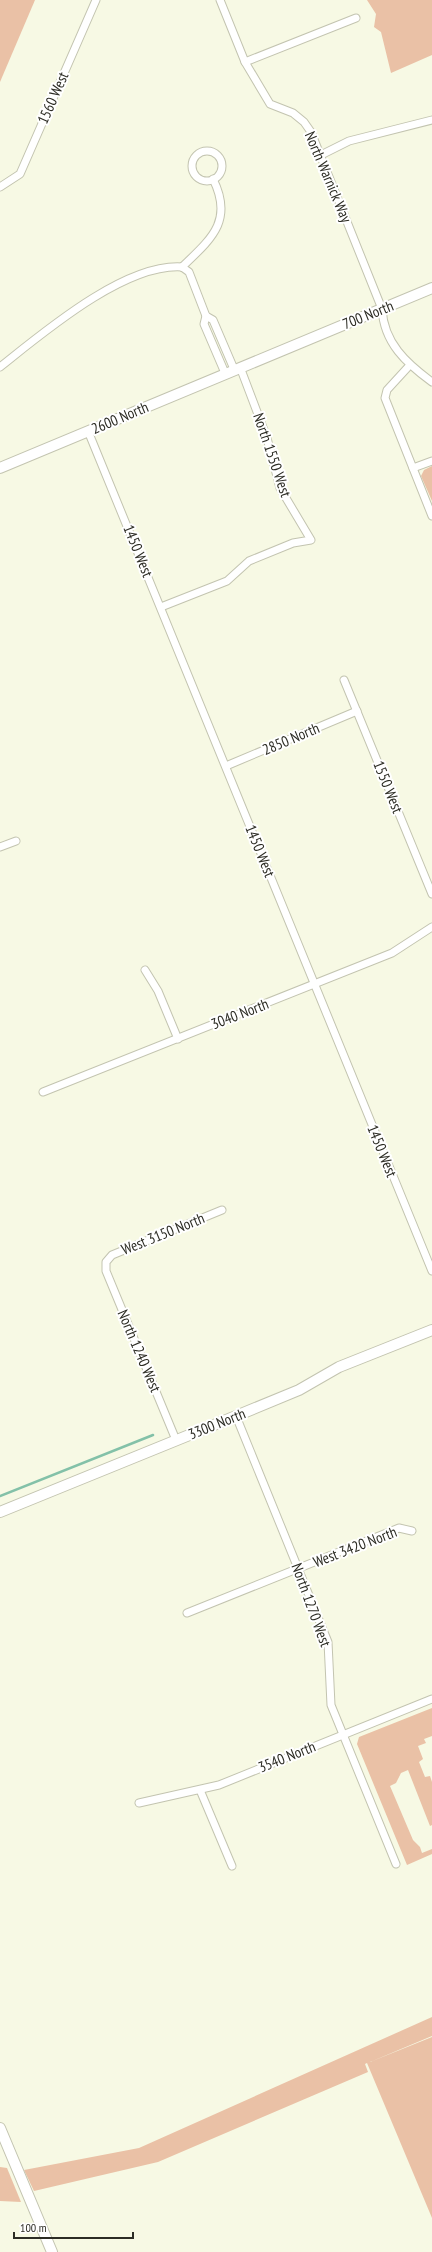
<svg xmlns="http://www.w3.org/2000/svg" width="432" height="2252" viewBox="0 0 432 2252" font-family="'PT Sans Narrow',sans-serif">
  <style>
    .green { fill: #eac1a6 }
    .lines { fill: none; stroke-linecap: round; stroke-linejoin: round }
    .stream { stroke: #83c1a8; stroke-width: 2.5 }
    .street-casing { stroke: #c3c4b0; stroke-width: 9 }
    .secondary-casing { stroke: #c3c4b0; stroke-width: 12 }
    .street { stroke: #fff; stroke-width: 7 }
    .secondary { stroke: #fff; stroke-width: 10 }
    .labels { text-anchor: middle; stroke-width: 4; stroke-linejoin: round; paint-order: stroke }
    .street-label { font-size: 15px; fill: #2c2c24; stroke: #fff }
  </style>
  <rect width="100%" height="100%" fill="#f7f9e4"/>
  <g class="green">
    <polygon points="0,0 35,0 0,82"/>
    <polygon points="367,0 432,0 432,55 391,73 381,32 374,27 376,14"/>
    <polygon points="432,466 432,501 421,476 424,470"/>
    <polygon points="432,1708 432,1736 424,1739 426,1743 418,1746 423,1759 419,1762 425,1777 430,1776 432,1782 432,1825 430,1826 408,1770 401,1773 396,1783 390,1786 413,1840 420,1847 422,1853 432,1849 432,1854 407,1865 357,1744 359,1737"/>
    <polygon points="432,2017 432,2036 370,2062 432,2037 432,2218 367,2063 365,2064 368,2072 158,2162 34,2191 24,2170 139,2148"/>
    <polygon points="0,2167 7,2168 21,2202 0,2201"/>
  </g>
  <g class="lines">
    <polyline class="stream" points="0,1496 153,1435"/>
    <g class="street-casing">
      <g id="street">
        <path d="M220,0L245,62L270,104L293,113L304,122L311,132L382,309C384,343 406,363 432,382"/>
        <polyline points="245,62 356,18"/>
        <circle cx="207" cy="166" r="15"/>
        <polyline points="321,155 349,141 432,120"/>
        <polyline points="0,187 20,174 96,0"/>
        <polyline points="182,267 189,272 206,316 213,320 234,369"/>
        <path d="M182,267C211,239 234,221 213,179"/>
        <polyline points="206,316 204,324 225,373"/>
        <polyline points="409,366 387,390 385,398 432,516"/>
        <path d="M0,367C44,332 125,263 182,267"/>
        <polyline points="88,431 432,1271"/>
        <polyline points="413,468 432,461"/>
        <polyline points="161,607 227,581 249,561 293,543 311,540 280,488 267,438 240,367"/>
        <polyline points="344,680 432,894"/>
        <polyline points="226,766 357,711"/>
        <polyline points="0,847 16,841"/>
        <polyline points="145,970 158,991 178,1039"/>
        <polyline points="43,1092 392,953 432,927"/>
        <polyline points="236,1416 328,1642 331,1705 396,1864"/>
        <polyline points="176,1440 106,1271 106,1262 112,1255 222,1210"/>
        <polyline points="187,1613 399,1528 412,1531"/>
        <polyline points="200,1790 232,1866"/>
        <polyline points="139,1803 219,1785 432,1699"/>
      </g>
    </g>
    <g class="secondary-casing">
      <g id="secondary">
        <polyline points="0,468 432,288"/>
        <polyline points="0,1512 236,1416 299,1390 339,1367 432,1330"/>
        <polyline points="0,2128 52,2252"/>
      </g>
    </g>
    <use href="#street" class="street"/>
    <use href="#secondary" class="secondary"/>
  </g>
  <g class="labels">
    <g class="street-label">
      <text transform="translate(53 98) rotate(-66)" y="5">1560 West</text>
      <text transform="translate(328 177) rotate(67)" y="5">North Warnick Way</text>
      <text transform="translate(368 315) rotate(-22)" y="5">700 North</text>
      <text transform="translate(120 418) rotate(-23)" y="5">2600 North</text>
      <text transform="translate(272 455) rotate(71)" y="5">North 1550 West</text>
      <text transform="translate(138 551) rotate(68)" y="5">1450 West</text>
      <text transform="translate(291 739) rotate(-23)" y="5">2850 North</text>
      <text transform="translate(388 787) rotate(68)" y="5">1550 West</text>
      <text transform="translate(260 851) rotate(68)" y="5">1450 West</text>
      <text transform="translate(240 1014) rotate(-21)" y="5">3040 North</text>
      <text transform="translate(382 1151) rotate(68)" y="5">1450 West</text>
      <text transform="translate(163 1234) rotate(-22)" y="5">West 3150 North</text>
      <text transform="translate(139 1351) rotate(67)" y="5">North 1240 West</text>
      <text transform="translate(217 1424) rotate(-22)" y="5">3300 North</text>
      <text transform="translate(355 1547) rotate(-21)" y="5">West 3420 North</text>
      <text transform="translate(311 1605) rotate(70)" y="5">North 1270 West</text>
      <text transform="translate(287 1757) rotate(-22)" y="5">3540 North</text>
    </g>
  </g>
  <path d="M14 2232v6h119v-6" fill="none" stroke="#2c2c24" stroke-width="2"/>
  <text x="20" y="2232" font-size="12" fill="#2c2c24" stroke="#ffffff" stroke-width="3" paint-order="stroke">100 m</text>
</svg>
